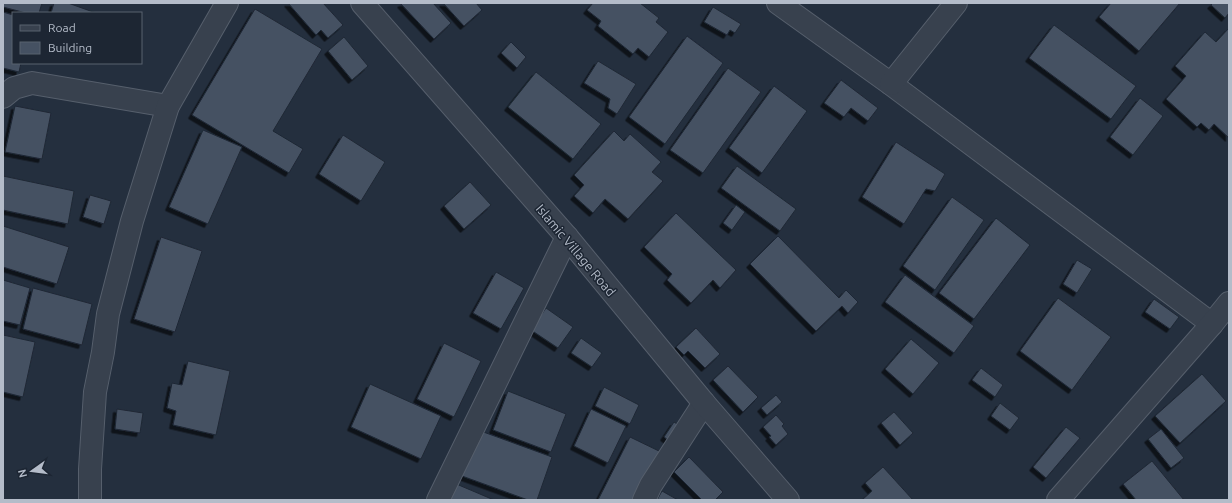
<svg xmlns="http://www.w3.org/2000/svg" width="1232" height="503" viewBox="0 0 1232 503" font-family="Ubuntu,sans-serif">
  <style>
    .building { fill: #455162; stroke: #1f2835; filter: url(#shadow) }
    .lines { fill: none; stroke-linecap: round; stroke-linejoin: round }
    .minor-casing { stroke: #565f6c; stroke-width: 24 }
    .tertiary-casing { stroke: #565f6c; stroke-width: 24 }
    .minor { stroke: #38414e; stroke-width: 22 }
    .tertiary { stroke: #38414e; stroke-width: 22 }
    .labels { text-anchor: middle; stroke-width: 3; stroke-linejoin: round; paint-order: stroke }
    .street-label { font-size: 13px; fill: #b4bcc9; stroke: #1d2633 }
  </style>
  <defs>
    <filter id="shadow"><feDropShadow dx="-3.5" dy="3.5" stdDeviation="0" flood-color="#0009"/></filter>
  </defs>
  <rect width="100%" height="100%" fill="#242f3e"/>
  <g class="building">
    <polygon points="3,3 42,3 39,13 26,13 3,7"/>
    <polygon points="54,3 68,3 96,13 51,13"/>
    <polygon points="288,3 323,3 343,25 328,38 321,30 316,35"/>
    <polygon points="403,3 433,3 451,23 434,39 401,4"/>
    <polygon points="443,3 476,3 482,10 464,26"/>
    <polygon points="593,3 640,3 659,18 656,22 668,32 649,57 638,48 633,54 598,26 601,21 587,10"/>
    <polygon points="1111,3 1180,3 1139,51 1099,17"/>
    <polygon points="1213,3 1229,3 1229,13 1225,18 1211,5"/>
    <polygon points="713,7 741,24 735,33 730,30 727,35 704,22"/>
    <polygon points="255,9 322,49 273,131 303,149 289,173 192,115"/>
    <polygon points="3,12 13,15 13,63 21,63 19,72 3,68"/>
    <polygon points="1054,25 1136,86 1111,119 1029,58"/>
    <polygon points="1229,28 1229,138 1214,124 1209,130 1201,123 1197,127 1166,99 1186,76 1175,66 1205,32 1216,42"/>
    <polygon points="687,36 723,63 665,144 629,117"/>
    <polygon points="344,37 368,66 352,80 328,51"/>
    <polygon points="511,42 526,57 517,68 501,53"/>
    <polygon points="598,61 636,84 617,114 608,108 610,99 584,83"/>
    <polygon points="728,68 761,92 703,173 670,150"/>
    <polygon points="536,72 601,124 573,159 508,107"/>
    <polygon points="841,80 878,108 868,121 851,108 844,117 824,103"/>
    <polygon points="774,86 807,111 762,173 729,148"/>
    <polygon points="1140,98 1163,116 1133,155 1110,137"/>
    <polygon points="15,106 51,113 42,159 5,152"/>
    <polygon points="203,130 242,147 208,224 169,207"/>
    <polygon points="614,131 624,141 630,134 661,162 652,172 663,181 628,219 605,199 593,213 574,196 584,185 574,175"/>
    <polygon points="343,135 385,162 361,201 319,174"/>
    <polygon points="896,142 945,174 935,191 926,189 904,224 862,197"/>
    <polygon points="737,166 796,209 780,231 721,188"/>
    <polygon points="3,176 74,191 68,224 3,210"/>
    <polygon points="470,182 491,205 464,229 444,206"/>
    <polygon points="90,195 111,201 104,224 83,217"/>
    <polygon points="952,197 984,220 935,290 903,266"/>
    <polygon points="736,205 745,212 732,230 723,223"/>
    <polygon points="676,213 736,270 720,288 713,280 691,303 667,280 672,274 644,247"/>
    <polygon points="996,218 1030,245 974,319 939,293"/>
    <polygon points="3,226 69,247 57,284 3,267"/>
    <polygon points="778,236 839,298 846,290 858,302 848,313 842,306 816,331 750,264"/>
    <polygon points="161,237 202,251 175,332 134,319"/>
    <polygon points="1077,260 1092,269 1077,293 1063,284"/>
    <polygon points="496,272 524,288 501,329 473,313"/>
    <polygon points="905,275 974,326 954,353 885,302"/>
    <polygon points="3,280 30,288 20,325 3,321"/>
    <polygon points="33,288 92,304 82,345 23,329"/>
    <polygon points="1058,298 1111,337 1072,390 1020,351"/>
    <polygon points="1154,299 1179,317 1170,329 1145,312"/>
    <polygon points="546,308 573,327 558,348 531,330"/>
    <polygon points="696,328 720,354 705,368 688,351 684,355 676,347"/>
    <polygon points="3,335 35,342 23,397 3,392"/>
    <polygon points="581,338 602,353 592,367 571,353"/>
    <polygon points="911,339 939,363 913,394 885,369"/>
    <polygon points="444,343 481,361 454,417 417,399"/>
    <polygon points="188,361 230,371 216,435 173,425 176,411 167,408 172,383 182,385"/>
    <polygon points="728,366 758,397 743,412 713,380"/>
    <polygon points="981,368 1003,385 995,397 972,380"/>
    <polygon points="1202,374 1226,401 1180,443 1155,416"/>
    <polygon points="370,384 441,416 421,459 351,427"/>
    <polygon points="604,387 639,405 630,424 595,406"/>
    <polygon points="508,391 566,414 551,452 493,430"/>
    <polygon points="776,395 782,402 767,415 761,408"/>
    <polygon points="1000,403 1019,418 1010,430 991,416"/>
    <polygon points="117,409 143,413 140,433 115,429"/>
    <polygon points="591,409 626,426 608,463 574,446"/>
    <polygon points="894,412 913,433 900,445 881,423"/>
    <polygon points="776,415 784,424 782,426 788,434 776,445 769,437 771,436 763,427"/>
    <polygon points="674,422 686,430 676,446 664,437"/>
    <polygon points="1066,427 1080,438 1046,478 1033,467"/>
    <polygon points="1161,429 1184,458 1171,468 1148,439"/>
    <polygon points="478,430 552,457 537,500 528,500 462,476"/>
    <polygon points="630,437 661,452 637,500 598,500"/>
    <polygon points="689,457 723,492 715,500 702,500 674,472"/>
    <polygon points="1152,461 1184,500 1136,500 1123,484"/>
    <polygon points="883,467 913,500 862,500 872,491 865,483"/>
    <polygon points="454,483 494,500 447,500"/>
    <polygon points="662,491 678,500 657,500"/>
  </g>
  <g class="lines">
    <g class="minor-casing">
      <g id="minor">
        <polyline points="778,3 891,84 1212,324"/>
        <polyline points="891,84 956,3"/>
        <polyline points="3,97 14,88 32,83 168,106"/>
        <polyline points="90,500 90,469 95,392 103,352 108,314 132,221 168,106 227,3"/>
        <polyline points="438,500 567,237"/>
        <polyline points="644,500 651,485 704,403"/>
        <polyline points="1058,500 1212,324 1229,303"/>
      </g>
    </g>
    <g class="tertiary-casing">
      <polyline id="tertiary" points="362,3 567,237 704,403 788,500"/>
    </g>
    <use href="#minor" class="minor"/>
    <use href="#tertiary" class="tertiary"/>
  </g>
  <g class="labels">
    <g class="street-label">
      <text transform="translate(576 250) rotate(50)" y="5">Islamic Village Road</text>
    </g>
  </g>
  <rect width="1232" height="503" fill="none" stroke="#b4bcc9" stroke-width="8"/>
  <rect x="12" y="12" width="130" height="52" fill="#1d2633" stroke="#59626f"/>
  <rect x="20" y="25" width="20" height="6" fill="#38414e" stroke="#59626f"/>
  <text x="48" y="32" font-size="12" fill="#b4bcc9">Road</text>
  <rect x="20" y="42" width="20" height="12" fill="#455162" stroke="#59626f"/>
  <text x="48" y="52" font-size="12" fill="#b4bcc9">Building</text>
  <g transform="translate(32 471) rotate(256)" stroke="#1d2633" stroke-width="3" paint-order="stroke">
  <path d="M0-3L7 15L0 10L-7 15Z" fill="#b4bcc9"/>
  <text y="-6" font-size="11" font-weight="bold" text-anchor="middle" fill="#b4bcc9">N</text>
  </g>
</svg>
